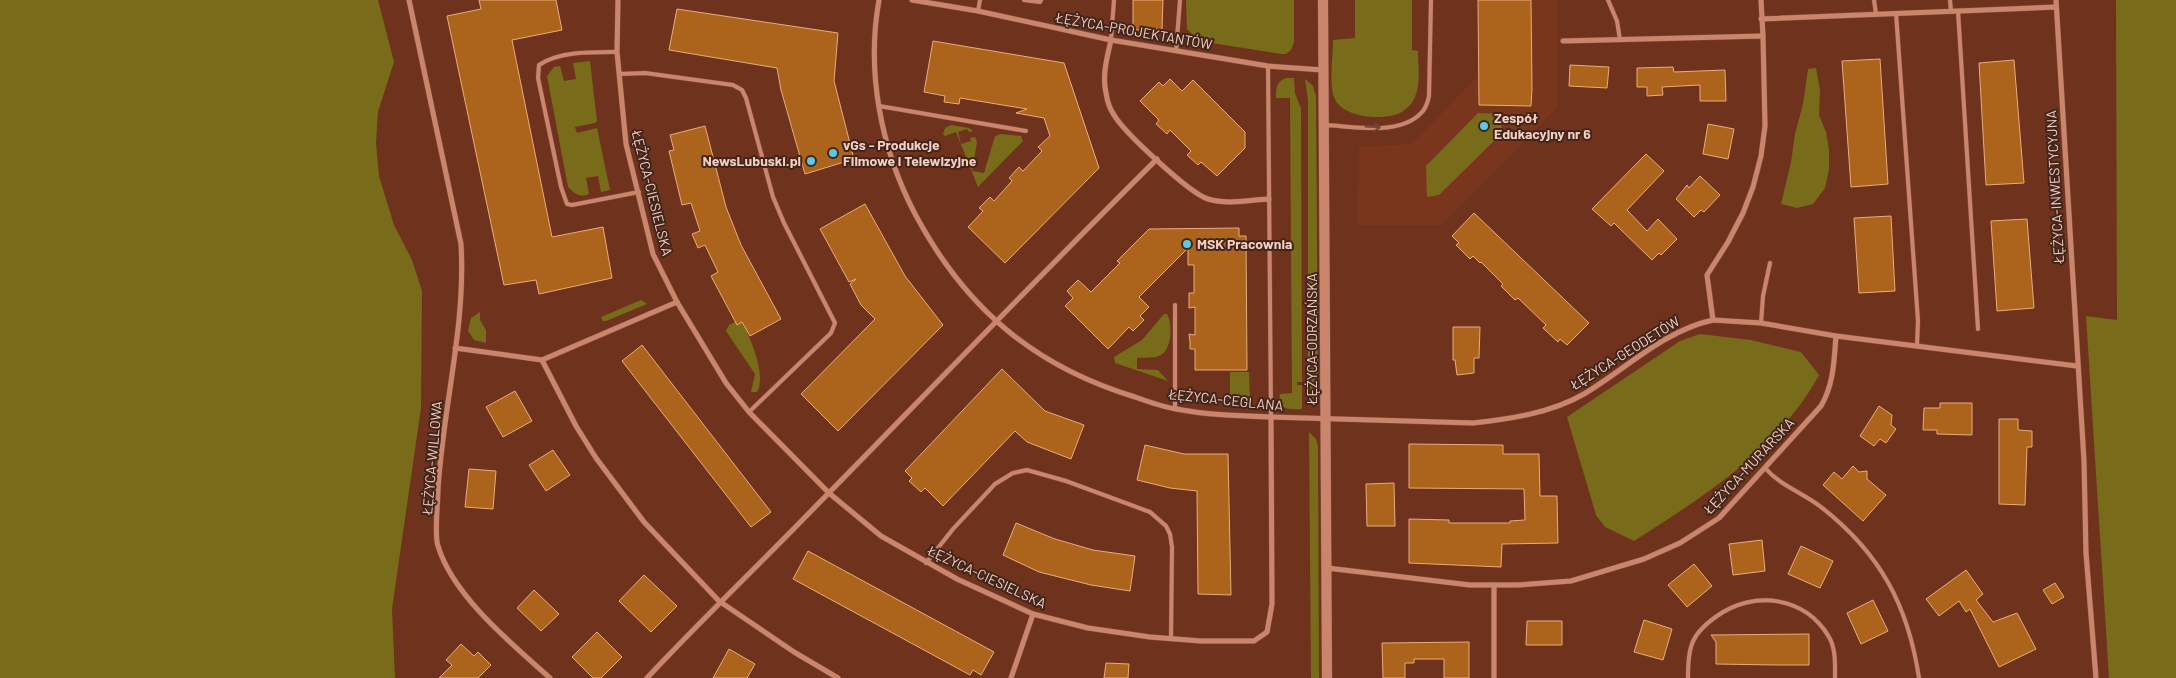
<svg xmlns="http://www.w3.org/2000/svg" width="2176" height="678" viewBox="0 0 2176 678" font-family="Barlow,sans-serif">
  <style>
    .built { fill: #7a351d }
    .green { fill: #786b1a }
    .building { fill: #ac631b; stroke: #e8ad7e }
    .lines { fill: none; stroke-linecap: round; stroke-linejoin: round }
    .service-casing { stroke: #824e3b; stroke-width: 5 }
    .minor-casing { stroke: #824e3b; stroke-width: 6 }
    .secondary-casing { stroke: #824e3b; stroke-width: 11 }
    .service { stroke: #cb856d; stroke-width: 4 }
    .minor { stroke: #cb856d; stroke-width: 5 }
    .secondary { stroke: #cb856d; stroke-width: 10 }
    .oneway { stroke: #714738 }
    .poi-dot { fill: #5bc8e6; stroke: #41251b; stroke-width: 2 }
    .labels { text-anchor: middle; stroke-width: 4; stroke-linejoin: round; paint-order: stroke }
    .street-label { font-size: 14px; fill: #f5cfc2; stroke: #41251b }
    .poi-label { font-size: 14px; font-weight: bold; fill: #f5cfc2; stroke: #41251b; text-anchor: start }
  </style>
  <rect width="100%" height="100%" fill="#6f321d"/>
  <polygon class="built" points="1478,0 1557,0 1558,107 1442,225 1357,225 1359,147 1412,144 1479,75"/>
  <g class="green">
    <polygon points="0,0 378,0 394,62 378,112 376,143 379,176 394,225 412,260 422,291 421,408 392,609 395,678 0,678"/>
    <polygon points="1186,0 1294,0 1294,42 1291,50 1286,54 1281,54 1199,41 1187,29"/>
    <path d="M1355,0H1412V50L1418,51C1418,65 1421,83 1415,97C1413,103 1406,110 1400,113C1383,121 1341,118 1334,97C1329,84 1333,55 1333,40L1355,38Z"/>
    <polygon points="2116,0 2176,0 2176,678 2109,678 2086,316 2117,320"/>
    <path d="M590,61L597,121L595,123L575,127L577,133L597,128L610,190L601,192L598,176L586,178L589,194C580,198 575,194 568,187L547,76L554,67L560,66L564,81L576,79L573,63Z"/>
    <polygon points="1816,68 1820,90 1819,115 1826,132 1829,150 1829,169 1825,188 1813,204 1797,208 1781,204 1791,162 1795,134 1803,104 1808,69"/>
    <path d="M1286,78H1294L1295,93L1301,109L1302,382H1297V385H1302V409C1293,410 1282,410 1279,401L1280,394L1292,393L1290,98H1276C1276,88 1276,82 1286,78Z"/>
    <polygon points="1305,79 1313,86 1316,96 1318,386 1316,395 1308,406 1308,100"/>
    <polygon points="1478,113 1501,114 1502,133 1439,195 1427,197 1426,166"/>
    <polygon points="951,125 969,128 973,131 969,132 967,129 958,132 961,144 971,141 970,138 975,137 977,142 972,171 984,173 995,136 1001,134 1021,136 1023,141 978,187 956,132 945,136 943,134 945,128"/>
    <polygon points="641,300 647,304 606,321 603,321 601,317"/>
    <polygon points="480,312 480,320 486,330 486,343 474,340 468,331 471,318"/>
    <path d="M1164,314H1167C1173,324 1172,349 1161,355C1154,359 1145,357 1137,358V369L1158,370L1168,381L1115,363L1114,357L1142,340Z"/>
    <path d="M735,322H742C750,337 767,376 757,392H751L755,374L726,331L729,325Z"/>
    <path d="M1700,334L1751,340L1801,352L1819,375C1779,449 1703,497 1634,541L1605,527L1596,515L1567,417L1680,341Z"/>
    <polygon points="1230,372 1249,372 1250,399 1248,402 1230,401"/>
    <polygon points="1309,432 1316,439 1318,446 1319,678 1311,678"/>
  </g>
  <g class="building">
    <polygon points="479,0 556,0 562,30 512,40 552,237 603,227 612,278 539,294 536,280 504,285 447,16 481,9"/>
    <polygon points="1133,0 1163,0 1162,30 1133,30"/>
    <polygon points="1478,0 1531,0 1532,89 1531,106 1479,105"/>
    <polygon points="677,9 838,33 834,81 854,159 805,174 781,90 777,68 669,50"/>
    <polygon points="933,41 1064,63 1099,168 1005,263 968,227 983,211 979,208 990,197 994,201 1012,181 1009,178 1019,167 1023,171 1042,151 1038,147 1050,136 1044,118 1016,113 1027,109 960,98 959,104 944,102 945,96 924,92"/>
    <polygon points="1880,59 1888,184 1851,187 1842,61"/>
    <polygon points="2014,60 2024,183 1986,185 1979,63"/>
    <polygon points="1570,65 1609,67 1607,88 1569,86"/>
    <polygon points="1673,67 1674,72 1725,70 1726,101 1700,101 1700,85 1662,87 1663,95 1647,96 1647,87 1637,87 1637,68"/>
    <polygon points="1170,79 1182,91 1193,80 1245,132 1245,148 1217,176 1201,162 1198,165 1187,155 1191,151 1170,130 1167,134 1156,124 1159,120 1140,101 1159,82 1163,86"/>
    <polygon points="1708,124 1734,129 1728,159 1703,154"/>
    <polygon points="705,126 726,207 741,245 781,319 750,336 742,322 737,325 711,276 718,272 705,245 698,248 692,234 700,231 691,203 682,205 669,151 674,150 670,135"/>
    <polygon points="1646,154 1664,171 1627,210 1647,231 1658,219 1677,239 1661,255 1659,253 1652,260 1614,223 1611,226 1592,209"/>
    <polygon points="1700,176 1720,195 1704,212 1701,210 1694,217 1676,199 1687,185 1689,188"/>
    <polygon points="865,204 905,276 943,325 838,431 801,394 875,319 861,305 850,284 856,279 849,282 820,229"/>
    <polygon points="1474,213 1589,323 1567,345 1560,339 1558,342 1543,328 1546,325 1518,298 1515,300 1501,286 1503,284 1481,262 1480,263 1473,256 1470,259 1456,245 1459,243 1452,236"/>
    <polygon points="1891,216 1895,291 1859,293 1854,218"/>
    <polygon points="2027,219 2034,308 1997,311 1991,221"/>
    <polygon points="1239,228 1239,236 1246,236 1247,370 1195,370 1195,349 1190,349 1190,342 1189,334 1195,335 1195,307 1189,308 1189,293 1194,293 1194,265 1188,265 1188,248 1139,297 1149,307 1140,316 1144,320 1133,331 1129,327 1108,349 1065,306 1073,298 1067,291 1078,280 1091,292 1120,263 1117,261 1149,229"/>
    <polygon points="1453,327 1480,327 1479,358 1474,358 1474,373 1457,375 1455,360 1453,360"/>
    <polygon points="642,345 771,512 751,527 622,361"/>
    <polygon points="1002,369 1045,411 1084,425 1071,459 1027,442 1015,431 943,506 925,488 921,492 909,481 912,478 905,471"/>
    <polygon points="515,391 532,421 503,437 486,407"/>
    <polygon points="1940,403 1972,403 1972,435 1937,434 1937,430 1923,430 1924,408 1940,408"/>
    <polygon points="1879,406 1892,415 1891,425 1896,429 1886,443 1880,439 1874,446 1860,436"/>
    <polygon points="1999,419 2018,419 2018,430 2032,431 2032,447 2027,447 2025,505 1999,504"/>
    <polygon points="1409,444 1503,445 1503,454 1539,454 1540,496 1557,496 1558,543 1502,544 1501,567 1409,563 1409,519 1449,520 1449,523 1510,523 1510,521 1525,520 1524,489 1409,488"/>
    <polygon points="1145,445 1184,454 1228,454 1231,595 1198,594 1197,491 1170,488 1137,480"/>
    <polygon points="553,450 570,475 546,491 529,465"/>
    <polygon points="1853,466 1859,472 1867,471 1867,479 1886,495 1863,521 1823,485 1834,472 1842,479"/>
    <polygon points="469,469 496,471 493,509 465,507"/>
    <polygon points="1394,483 1395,526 1367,526 1366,484"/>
    <polygon points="1016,523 1055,539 1093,550 1135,556 1130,591 1091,585 1039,572 1003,555"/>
    <polygon points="1762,540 1765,571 1733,575 1729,544"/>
    <polygon points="1801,546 1833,561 1820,588 1788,574"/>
    <polygon points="808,551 994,652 981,675 973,670 970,675 793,579"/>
    <polygon points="1694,564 1712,586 1687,607 1668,585"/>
    <polygon points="1966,570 1983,594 1976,600 1993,622 2017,613 2036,649 1999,667 1970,609 1966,612 1959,601 1939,616 1926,599"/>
    <polygon points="644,575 677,606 651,632 619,601"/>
    <polygon points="2055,583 2064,597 2052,604 2043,590"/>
    <polygon points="534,590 559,614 541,631 517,608"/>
    <polygon points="1873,600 1888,631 1861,644 1847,613"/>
    <polygon points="1644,620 1672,629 1663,660 1634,652"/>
    <polygon points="1527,621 1562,621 1562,645 1526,645"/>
    <polygon points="597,632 622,657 601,678 593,678 572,657"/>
    <polygon points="1809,634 1809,665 1775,665 1716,664 1716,642 1711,635"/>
    <polygon points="1469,642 1469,678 1444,678 1444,659 1414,659 1414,663 1405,663 1405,678 1383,678 1382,643"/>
    <polygon points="461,644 474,656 478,652 491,665 478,678 439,678 452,665 446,660"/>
    <polygon points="729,649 755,664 747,678 713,678"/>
    <polygon points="1106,663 1129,664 1128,678 1104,678"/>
  </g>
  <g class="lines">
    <g class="service-casing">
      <g id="service">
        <polyline points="1024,0 1040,2 1041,0"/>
        <polyline points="1608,0 1617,21 1620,40"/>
        <polyline points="1874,0 1876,14"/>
        <polyline points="1950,0 1951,11"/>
        <polyline points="978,11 980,0"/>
        <polyline points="1958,11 1978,329"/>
        <polyline points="1896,13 1918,321 1917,345"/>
        <polyline points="1111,40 1114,0"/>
        <polyline points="1176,51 1180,0"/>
        <path d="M617,52C592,52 560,51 539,65L538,78L561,187L567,204L572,205L639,192"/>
        <polyline points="1268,66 1271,417"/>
        <polyline points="619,74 645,73 733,85 742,90 746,98 773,197 784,223 835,323 831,333 749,412"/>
        <polyline points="879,106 1026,131"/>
        <path d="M1324,125C1354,126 1401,137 1423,111C1426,107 1428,101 1429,96L1431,0"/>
        <polyline points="1175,305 1175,409"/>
        <polyline points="1761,323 1763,296 1770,263"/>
        <path d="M1765,468C1782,487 1802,492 1821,507C1880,553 1908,605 1919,678"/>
        <polyline points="926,563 953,529 995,484 1013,473 1027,470 1066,481 1150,512 1166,526 1170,534 1172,547 1171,639"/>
        <path d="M1688,678C1688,667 1688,654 1692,644C1696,632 1707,623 1717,616C1754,590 1805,596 1829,637C1836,649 1835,665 1835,678"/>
      </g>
    </g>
    <g class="minor-casing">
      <g id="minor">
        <path d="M409,0L461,244C466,326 443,407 438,489C438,503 434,535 438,546C453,596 512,644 550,678"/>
        <polyline points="618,0 617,52 626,144 653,254 677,302 726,383 749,412 829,493 881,536 957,579 1033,614 1088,628 1150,637 1201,641 1254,641 1267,632 1272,604 1271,417"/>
        <path d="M879,0C866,72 881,148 914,212C964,307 1033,366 1135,397C1149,402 1163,407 1176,409C1207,415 1240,416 1271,417C1338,419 1406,421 1473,423C1510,419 1551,413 1584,394C1626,369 1663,331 1713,320L1707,275L1728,242L1743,213L1753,187L1761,156L1765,126L1763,36L1563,41"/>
        <polyline points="912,0 978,11 1111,40 1268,66 1323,70"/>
        <polyline points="1761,0 1763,36"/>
        <polyline points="2056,0 2084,461 2086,553 2096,678"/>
        <polyline points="1761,19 2056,7"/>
        <path d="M1111,40C1107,58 1102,75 1106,93C1107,100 1110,109 1114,115C1124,132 1189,193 1208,199C1227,205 1249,200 1269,199"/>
        <polyline points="1713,320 1761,323 1836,336"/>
        <polyline points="455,348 542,360 677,302"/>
        <polyline points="542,360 576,426 596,458 644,522 719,601 794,652 838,678"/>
        <path d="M1327,568L1470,585H1518L1571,581L1644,559L1680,543L1719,518L1821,406C1834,384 1834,360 1836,336L2077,366"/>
        <polyline points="1494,585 1494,678"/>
        <path d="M647,678C702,619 760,564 816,506C930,390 1042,273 1157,159"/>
        <polyline points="1011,678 1033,614"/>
      </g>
    </g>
    <g class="secondary-casing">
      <polyline id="secondary" points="1323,0 1327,678"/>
    </g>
    <use href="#service" class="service"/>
    <use href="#minor" class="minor"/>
    <use href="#secondary" class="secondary"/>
  </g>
  <defs><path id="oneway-shaft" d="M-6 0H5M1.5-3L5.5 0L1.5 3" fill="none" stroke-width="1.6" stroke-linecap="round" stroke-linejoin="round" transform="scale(1.25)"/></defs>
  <use class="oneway" href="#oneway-shaft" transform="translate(1373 127) rotate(3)"/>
  <g class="poi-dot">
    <circle cx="1484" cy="126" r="5"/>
    <circle cx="833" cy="153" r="5"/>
    <circle cx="811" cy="161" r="5"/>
    <circle cx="1187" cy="244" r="5"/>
  </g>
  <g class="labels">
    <g class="street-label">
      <text transform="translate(1134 31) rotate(10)" y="5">ŁĘŻYCA-PROJEKTANTÓW</text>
      <text transform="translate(2055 187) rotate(-93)" y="5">ŁĘŻYCA-INWESTYCYJNA</text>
      <text transform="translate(652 193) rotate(76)" y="5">ŁĘŻYCA-CIESIELSKA</text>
      <text transform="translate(1312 339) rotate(-90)" y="5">ŁĘŻYCA-ODRZAŃSKA</text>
      <text transform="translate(1625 353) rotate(-32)" y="5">ŁĘŻYCA-GEODETÓW</text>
      <text transform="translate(1226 400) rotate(6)" y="5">ŁĘŻYCA-CEGLANA</text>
      <text transform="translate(432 458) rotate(-85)" y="5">ŁĘŻYCA-WILLOWA</text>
      <text transform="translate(1749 466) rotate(-47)" y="5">ŁĘŻYCA-MURARSKA</text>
      <text transform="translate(987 577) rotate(25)" y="5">ŁĘŻYCA-CIESIELSKA</text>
    </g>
    <g class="poi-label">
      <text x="1494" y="123">Zespół<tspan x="1494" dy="16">Edukacyjny nr 6</tspan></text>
      <text x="843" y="150">vGs - Produkcje<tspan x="843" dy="16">Filmowe i Telewizyjne</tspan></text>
      <text x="801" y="166" text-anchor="end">NewsLubuski.pl</text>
      <text x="1197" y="249">MSK Pracownia</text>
    </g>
  </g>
</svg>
